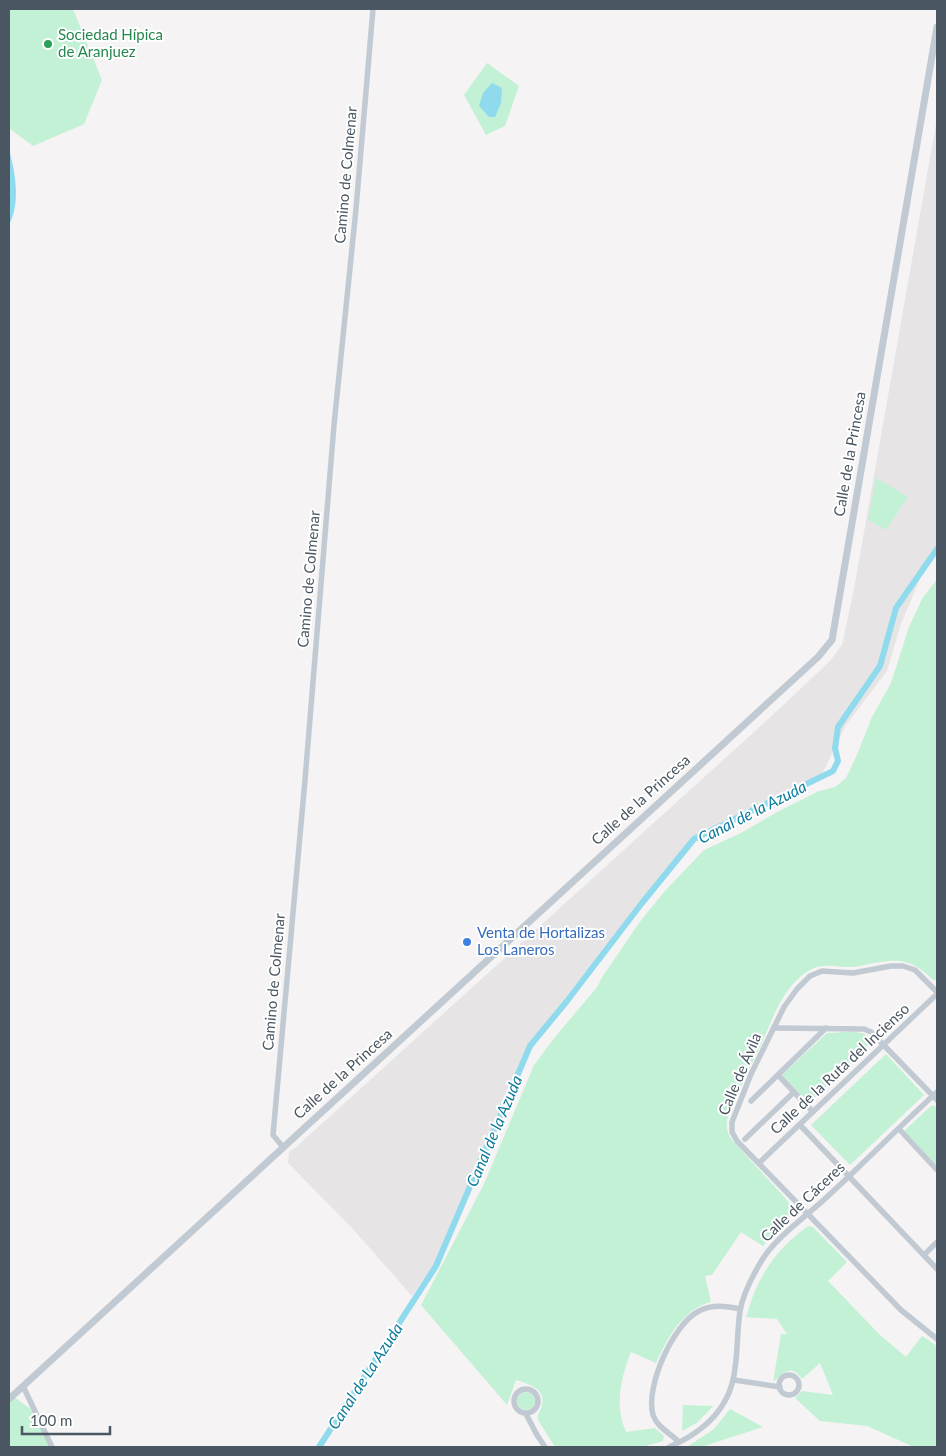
<svg xmlns="http://www.w3.org/2000/svg" width="946" height="1456" viewBox="0 0 946 1456" font-family="Lato,sans-serif">
  <style>
    .education { fill: #e6e4e5 }
    .green { fill: #c3f1d5 }
    .water { fill: #90daee }
    .lines { fill: none; stroke-linecap: round; stroke-linejoin: round }
    .canal { stroke: #90daee; stroke-width: 6 }
    .minor { stroke: #c1cad2; stroke-width: 5.5 }
    .tertiary { stroke: #c1cad2; stroke-width: 7 }
    .leisure-dot { fill: #2e9e5b; stroke: #fff; stroke-width: 2 }
    .shop-dot { fill: #3f7fe0; stroke: #fff; stroke-width: 2 }
    .labels { text-anchor: middle; stroke-width: 4; stroke-linejoin: round; paint-order: stroke }
    .leisure-label { font-size: 15px; fill: #27864d; stroke: #fff; text-anchor: start }
    .street-label { font-size: 15px; fill: #4a5661; stroke: #fff }
    .shop-label { font-size: 15px; fill: #366cbe; stroke: #fff; text-anchor: start }
    .water-label { font-size: 16px; font-style: italic; fill: #0c7c9b; stroke: #fff }
  </style>
  <rect width="100%" height="100%" fill="#f5f3f3"/>
  <polygon class="education" points="937,118 937,554 922,574 901,624 887,671 846,725 822,774 694,836 527,1046 435,1263 412,1296 352,1228 288,1163 289,1152 295,1148 764,723 830,661 842,645 854,589"/>
  <g class="green">
    <polygon points="9,9 73,9 102,80 84,124 33,146 9,128"/>
    <polygon points="487,63 519,86 505,126 486,135 464,95"/>
    <polygon points="876,478 908,497 886,530 868,520"/>
    <path d="M937,579V980H933C909,955 892,959 860,966C842,970 825,960 808,971C782,987 772,1021 760,1047C751,1065 742,1083 735,1102C732,1108 729,1114 727,1120C726,1128 728,1135 733,1141L796,1210L763,1246L741,1232L712,1275L705,1276L711,1302C683,1309 667,1338 656,1363L631,1352C621,1377 614,1406 626,1432L655,1428L664,1436L663,1441L642,1447H555L538,1420C537,1414 541,1411 542,1405C546,1388 528,1384 516,1380L507,1405L421,1305L484,1184L534,1065L555,1037L598,986L601,979L639,923L664,892L704,850L741,833L779,811L819,791L835,787L846,778L856,757L872,717L891,683L909,627L922,599Z"/>
    <path d="M827,1033C840,1033 866,1027 872,1041L809,1103L782,1075Z"/>
    <polygon points="886,1054 924,1095 850,1165 811,1125"/>
    <polygon points="931,1106 935,1106 937,1108 937,1166 904,1131"/>
    <path d="M808,1226L813,1227L847,1262L828,1281L880,1335L906,1357L922,1336L937,1346V1447H914L867,1426L820,1421L795,1398L802,1391L833,1395L820,1363L802,1379C791,1363 783,1374 773,1382L781,1334H787L777,1319L746,1317L747,1315C756,1278 777,1248 808,1226Z"/>
    <circle cx="526" cy="1401" r="9"/>
    <polygon points="9,1393 33,1411 51,1447 9,1447"/>
    <polygon points="683,1405 713,1406 698,1422 682,1431"/>
    <polygon points="730,1409 763,1427 701,1447 687,1447 714,1429"/>
  </g>
  <g class="water">
    <polygon points="492,83 502,88 501,103 495,117 489,117 479,106 483,93"/>
    <path d="M9,149C15,172 21,202 9,225Z"/>
  </g>
  <g class="lines">
    <polyline class="canal" points="319,1447 436,1266 530,1046 567,1001 642,903 694,839 833,771 838,761 835,748 838,727 880,666 896,608 937,549"/>
    <g class="minor">
      <polyline points="937,992 915,970 903,966 891,966 853,973 822,971 810,976 797,989 784,1007 751,1074 732,1122 732,1132 737,1141 901,1310 937,1339"/>
      <polyline points="774,1028 864,1029 871,1032 937,1100"/>
      <polyline points="778,1075 813,1112"/>
      <polyline points="751,1101 826,1028"/>
      <polyline points="800,1125 937,1269"/>
      <polyline points="899,1129 937,1170"/>
      <polyline points="745,1139 794,1092"/>
      <polyline points="283,1147 273,1135 305,780 334,425 356,209 373,9"/>
      <polyline points="759,1163 937,994"/>
      <polyline points="924,1255 937,1242"/>
      <circle cx="789" cy="1385" r="10"/>
      <polyline points="734,1380 780,1387"/>
      <polyline points="23,1386 52,1447"/>
      <circle cx="526" cy="1401" r="12"/>
      <polyline points="526,1414 537,1435 545,1447"/>
      <path d="M679,1442C670,1433 657,1427 653,1415C645,1387 673,1324 699,1311C713,1304 726,1306 740,1309"/>
      <path d="M669,1447C704,1432 731,1408 735,1368C738,1349 737,1330 740,1311C743,1293 753,1275 762,1260C776,1237 808,1215 828,1196C865,1162 900,1126 937,1092"/>
    </g>
    <polyline class="tertiary" points="9,1399 818,657 832,640 937,27"/>
  </g>
  <circle class="leisure-dot" cx="48" cy="44" r="5"/>
  <circle class="shop-dot" cx="467" cy="942" r="5"/>
  <g class="labels">
    <g class="leisure-label">
      <text x="58" y="40">Sociedad Hípica<tspan x="58" dy="17">de Aranjuez</tspan></text>
    </g>
    <g class="street-label">
      <text transform="translate(346 175) rotate(-85)" y="5">Camino de Colmenar</text>
      <text transform="translate(850 454) rotate(-80)" y="5">Calle de la Princesa</text>
      <text transform="translate(309 579) rotate(-85)" y="5">Camino de Colmenar</text>
      <text transform="translate(641 800) rotate(-42)" y="5">Calle de la Princesa</text>
      <text transform="translate(274 982) rotate(-85)" y="5">Camino de Colmenar</text>
      <text transform="translate(840 1069) rotate(-43)" y="5">Calle de la Ruta del Incienso</text>
      <text transform="translate(343 1074) rotate(-42)" y="5">Calle de la Princesa</text>
      <text transform="translate(740 1074) rotate(-67)" y="5">Calle de Ávila</text>
      <text transform="translate(803 1202) rotate(-43)" y="5">Calle de Cáceres</text>
    </g>
    <g class="shop-label">
      <text x="477" y="938">Venta de Hortalizas<tspan x="477" dy="17">Los Laneros</tspan></text>
    </g>
    <g class="water-label">
      <text transform="translate(752 812) rotate(-27)" y="6">Canal de la Azuda</text>
      <text transform="translate(494 1131) rotate(-67)" y="6">Canal de la Azuda</text>
      <text transform="translate(365 1376) rotate(-57)" y="6">Canal de La Azuda</text>
    </g>
  </g>
  <rect width="946" height="1456" fill="none" stroke="#4a5661" stroke-width="20"/>
  <path d="M22 1426v8h88v-8" fill="none" stroke="#4a5661" stroke-width="2.5"/>
  <text x="30" y="1426" font-size="15" fill="#4a5661" stroke="#ffffff" stroke-width="4" paint-order="stroke">100 m</text>
</svg>
